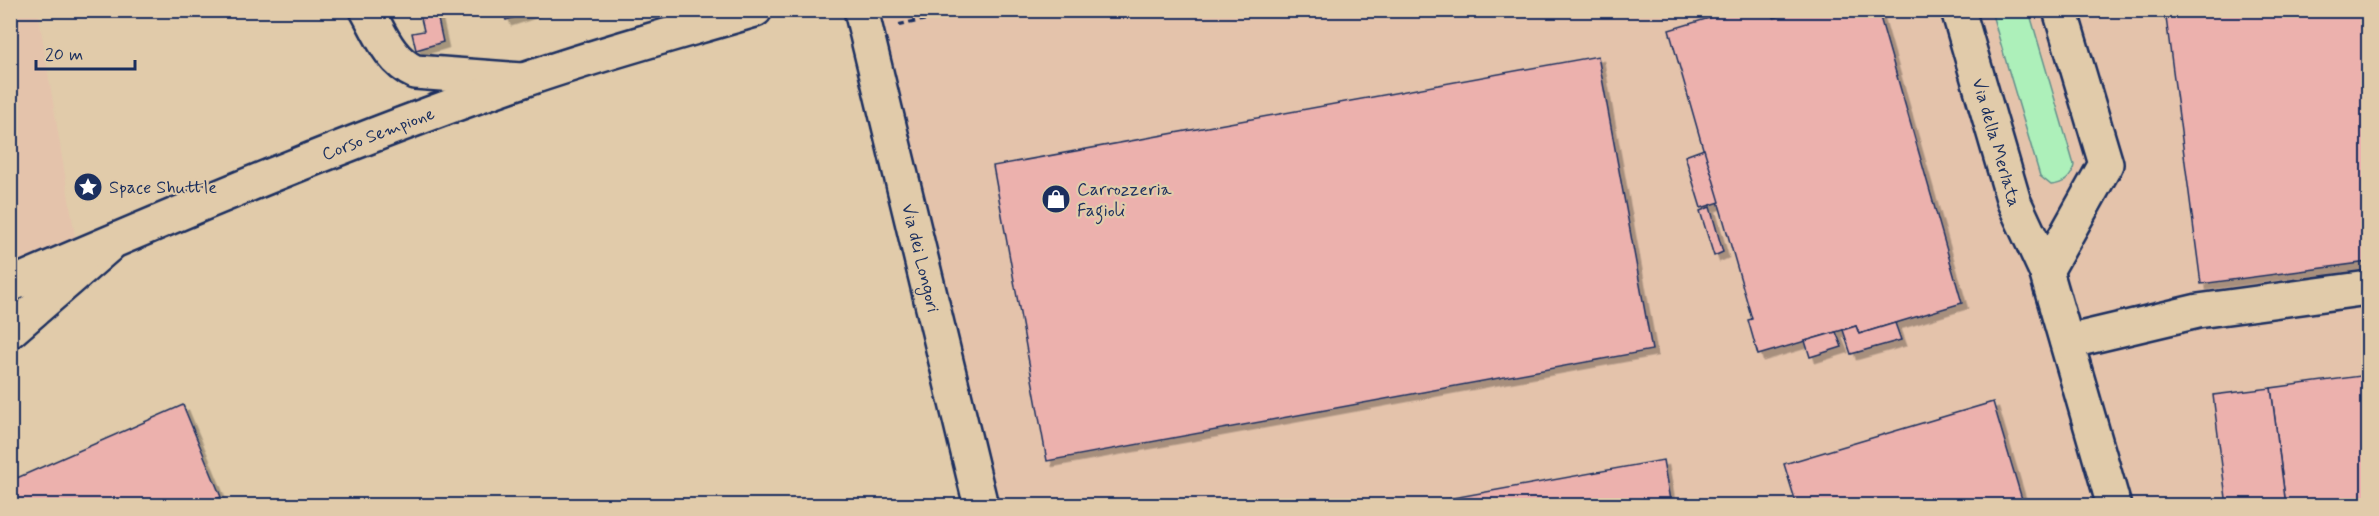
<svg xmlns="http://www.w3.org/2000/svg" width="2379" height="516" viewBox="0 0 2379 516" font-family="Mynerve,sans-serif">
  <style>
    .built { fill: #e4c3ab }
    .green { fill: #adf0ba; stroke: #64908c; stroke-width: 1.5 }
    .building { fill: #ecb1ad; stroke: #1b2f5e; stroke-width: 1.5; filter: url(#shadow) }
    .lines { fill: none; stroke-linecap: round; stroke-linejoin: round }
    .minor-casing { stroke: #1b2f5e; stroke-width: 38 }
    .major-casing { stroke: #1b2f5e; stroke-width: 38 }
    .path { stroke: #1b2f5e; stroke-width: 4; stroke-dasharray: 6 4.5; stroke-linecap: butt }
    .minor { stroke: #e1cbaa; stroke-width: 33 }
    .major { stroke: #e1cbaa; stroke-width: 33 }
    .labels { text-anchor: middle; stroke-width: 4.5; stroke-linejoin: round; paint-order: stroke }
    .street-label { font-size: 18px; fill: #1b2f5e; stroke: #e1cbaa }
    .poi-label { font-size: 18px; fill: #1b2f5e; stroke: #e1cbaa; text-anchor: start }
  </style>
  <defs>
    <filter id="shadow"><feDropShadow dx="5.5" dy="5.5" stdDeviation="0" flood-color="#0004"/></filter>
  </defs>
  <rect width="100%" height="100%" fill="#e1cbaa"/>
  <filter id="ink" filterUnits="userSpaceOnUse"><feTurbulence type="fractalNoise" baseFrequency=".0167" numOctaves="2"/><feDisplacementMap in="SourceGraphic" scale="12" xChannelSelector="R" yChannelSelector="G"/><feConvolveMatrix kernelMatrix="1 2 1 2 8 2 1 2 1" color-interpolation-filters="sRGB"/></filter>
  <g filter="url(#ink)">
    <g class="built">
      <polygon points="11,11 38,11 76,242 11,271"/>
      <polygon points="876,11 2368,11 2368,505 998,505"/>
    </g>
    <path class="green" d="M1991,11H2029L2074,165C2072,178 2064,184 2051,185L2040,176Z"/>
    <g class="building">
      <polygon points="419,10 436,10 443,42 416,50 412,33 424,31"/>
      <polygon points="502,10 537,10 506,20"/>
      <polygon points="1736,10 1772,10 1774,18 1800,10 1878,10 1962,303 1859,334 1856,326 1758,355 1748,320 1752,319 1669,30"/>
      <polygon points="2165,10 2368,10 2368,262 2201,284"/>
      <polygon points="1598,56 1652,350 1047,461 993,166"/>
      <polygon points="1704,149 1720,202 1701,208 1685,156"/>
      <polygon points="1710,207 1723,252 1714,256 1700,211"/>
      <polygon points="1895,323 1901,340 1851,354 1843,330 1856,326 1859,334"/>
      <polygon points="1836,332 1842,347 1810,357 1805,341"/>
      <polygon points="2368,375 2368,506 2286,506 2271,388"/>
      <polygon points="2271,388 2286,506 2227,506 2213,395"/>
      <polygon points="1993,402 2024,506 1797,506 1784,464"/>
      <polygon points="183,405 221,497 202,506 10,506 10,481"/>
      <polygon points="1663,460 1671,506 1409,506"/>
    </g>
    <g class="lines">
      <g class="minor-casing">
        <g id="minor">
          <path d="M367,10C380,33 390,61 415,72L522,80"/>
          <path id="s1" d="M861,10L981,506"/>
          <path id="s2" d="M1958,10L2014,202L2046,271L2114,506"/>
          <polyline points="2046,271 2106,164 2060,10"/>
          <polyline points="10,331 108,246"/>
          <polyline points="2067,342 2198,311 2368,288"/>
        </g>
      </g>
      <g class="major-casing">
        <g id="major">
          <path id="s3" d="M10,285C179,213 347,141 521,81C598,54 677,33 755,10"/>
        </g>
      </g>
      <polyline class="path" points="899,25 967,10"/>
      <use href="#minor" class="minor"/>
      <use href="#major" class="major"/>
    </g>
  </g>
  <defs>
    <g id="sight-disc" transform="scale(1.5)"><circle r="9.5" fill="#1b2f5e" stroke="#e1cbaa"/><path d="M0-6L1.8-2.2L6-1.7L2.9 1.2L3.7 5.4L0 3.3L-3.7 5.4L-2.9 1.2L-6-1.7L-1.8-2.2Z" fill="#fff"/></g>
    <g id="shop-disc" transform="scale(1.5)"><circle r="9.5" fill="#1b2f5e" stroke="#e1cbaa"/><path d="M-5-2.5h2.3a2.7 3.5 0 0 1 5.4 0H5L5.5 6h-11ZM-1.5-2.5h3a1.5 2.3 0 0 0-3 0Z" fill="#fff"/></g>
  </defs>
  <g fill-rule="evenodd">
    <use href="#sight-disc" x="88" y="187"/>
    <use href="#shop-disc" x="1056" y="199"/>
  </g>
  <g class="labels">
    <g class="street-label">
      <text dy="6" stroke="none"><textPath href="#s3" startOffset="398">Corso Sempione</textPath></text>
      <text dy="6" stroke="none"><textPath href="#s2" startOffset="138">Via della Merlata</textPath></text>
      <text dy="6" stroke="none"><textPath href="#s1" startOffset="255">Via dei Longori</textPath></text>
    </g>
    <g class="poi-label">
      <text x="109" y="193">Space Shuttle</text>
      <text x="1077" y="195">Carrozzeria<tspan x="1077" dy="21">Fagioli</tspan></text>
    </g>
  </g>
  <rect width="2379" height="516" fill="none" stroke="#e1cbaa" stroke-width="36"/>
  <rect x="18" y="18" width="2343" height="480" fill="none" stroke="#1b2f5e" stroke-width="2" filter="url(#ink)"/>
  <path d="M36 60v9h99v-9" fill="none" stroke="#1b2f5e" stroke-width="3"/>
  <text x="45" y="60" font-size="18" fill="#1b2f5e" stroke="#e1cbaa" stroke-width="4.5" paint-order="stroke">20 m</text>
</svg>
